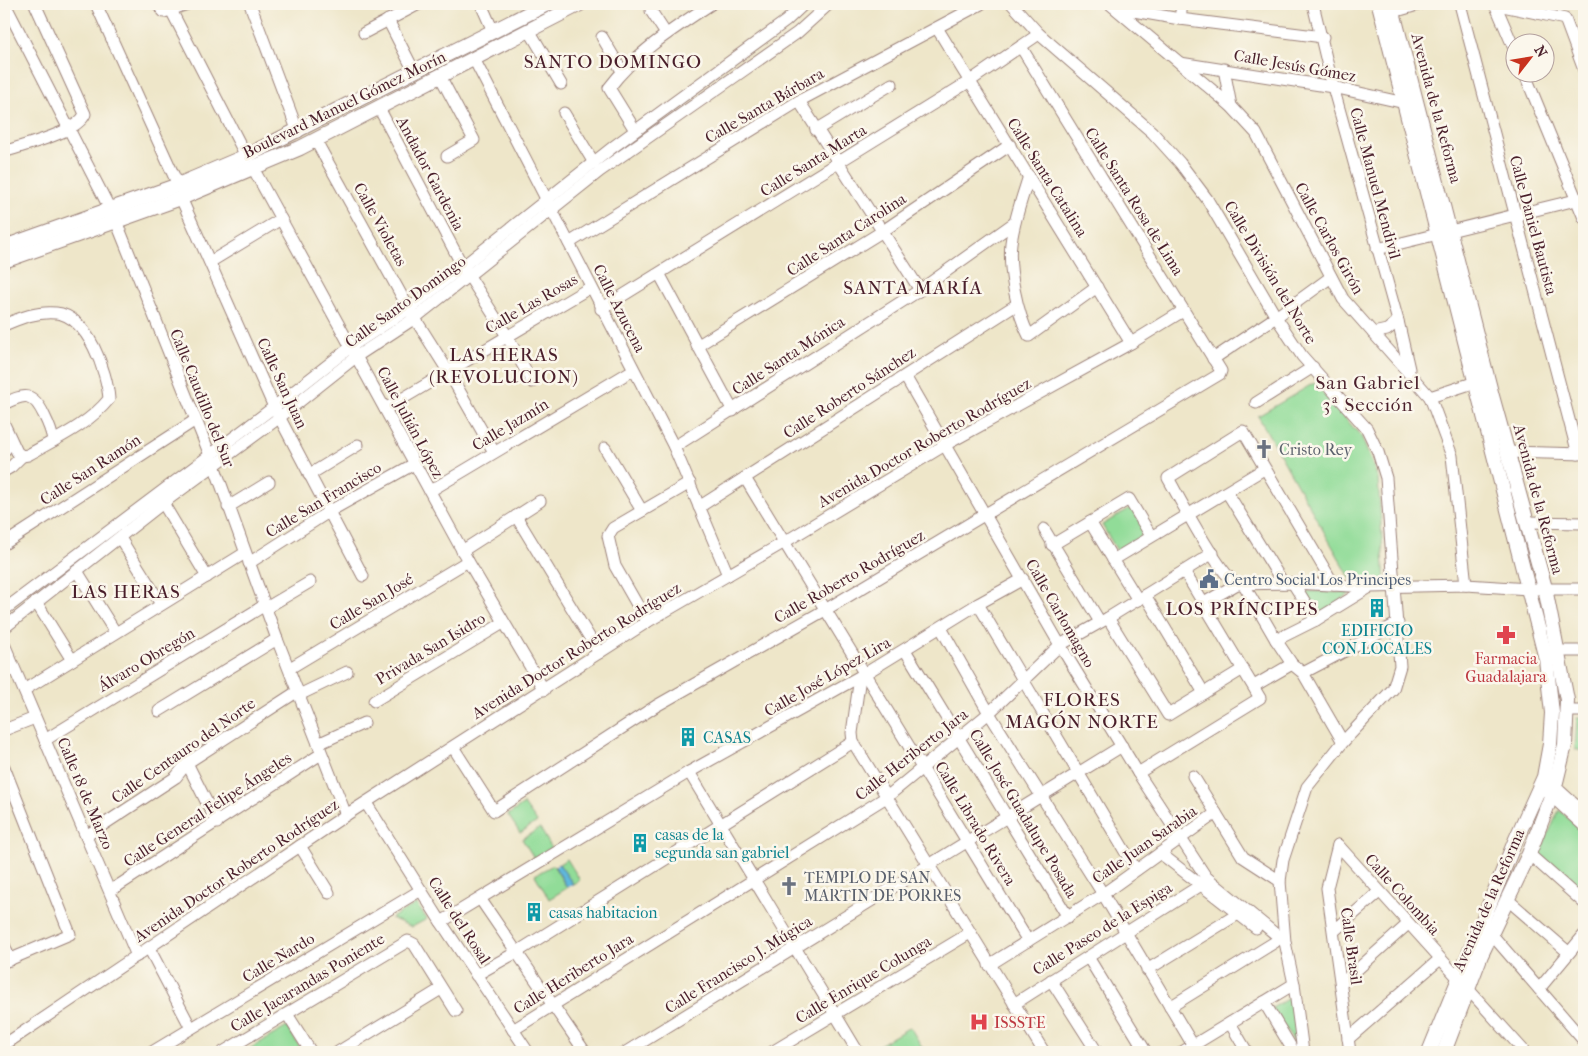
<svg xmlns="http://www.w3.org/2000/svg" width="1588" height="1056" viewBox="0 0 1588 1056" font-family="'IM FELL French Canon',serif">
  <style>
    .green { fill: #91dc98; stroke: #6e7e62 }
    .water { fill: #5fb8dc; stroke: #546c84 }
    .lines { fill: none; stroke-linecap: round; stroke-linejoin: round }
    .minor-casing { stroke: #9c827a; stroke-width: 13 }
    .major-casing { stroke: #9c827a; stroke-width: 16 }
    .minor { stroke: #fff; stroke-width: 11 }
    .major { stroke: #fff; stroke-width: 14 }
    .labels { text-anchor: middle; stroke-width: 5; stroke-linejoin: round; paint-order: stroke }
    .street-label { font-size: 16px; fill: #4a1f2b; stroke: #fbf7ec }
    .worship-label { font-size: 16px; fill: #5b616d; stroke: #fbf7ec; text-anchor: start }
    .service-label { font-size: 16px; fill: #4e5e75; stroke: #fbf7ec; text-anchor: start }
    .culture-label { font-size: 16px; fill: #0d838f; stroke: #fbf7ec; text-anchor: start }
    .health-label { font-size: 16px; fill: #be3a42; stroke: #fbf7ec }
    .quarter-label { font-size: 19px; letter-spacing: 1px; fill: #4a1f2b; stroke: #fbf7ec }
  </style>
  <rect width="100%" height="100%" fill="#fbf7ec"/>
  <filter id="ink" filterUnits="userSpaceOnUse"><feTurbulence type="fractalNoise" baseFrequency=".02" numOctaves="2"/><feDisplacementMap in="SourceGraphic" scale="10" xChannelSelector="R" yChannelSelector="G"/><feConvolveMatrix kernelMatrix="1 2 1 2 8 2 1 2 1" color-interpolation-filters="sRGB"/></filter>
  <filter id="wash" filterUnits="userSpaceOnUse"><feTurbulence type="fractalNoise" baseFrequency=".0096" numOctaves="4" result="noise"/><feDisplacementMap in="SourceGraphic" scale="20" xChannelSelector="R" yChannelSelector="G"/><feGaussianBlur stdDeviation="1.12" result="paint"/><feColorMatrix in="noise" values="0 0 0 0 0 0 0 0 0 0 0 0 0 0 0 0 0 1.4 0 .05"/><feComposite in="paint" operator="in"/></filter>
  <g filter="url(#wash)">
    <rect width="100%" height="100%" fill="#eee6c9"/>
    <g class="green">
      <polygon points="1314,383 1361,436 1378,478 1385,583 1352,581 1258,416"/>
      <polygon points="1132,507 1149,536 1119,554 1102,525"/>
      <polygon points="1303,591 1351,593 1317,616"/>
      <polygon points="1577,718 1584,718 1584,752 1575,749"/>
      <polygon points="524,804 537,822 520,833 508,815"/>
      <polygon points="1559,810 1584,833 1584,892 1539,854"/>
      <polygon points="540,828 554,852 536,861 522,839"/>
      <polygon points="567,859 580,880 573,884 559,864"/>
      <polygon points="553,865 567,888 549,899 535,875"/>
      <polygon points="416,904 427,919 412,927 391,918"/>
      <polygon points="1292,996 1301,1052 1272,1008"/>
      <polygon points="287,1027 303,1052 251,1052 249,1049"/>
      <polygon points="910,1027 925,1052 869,1052 869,1051"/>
    </g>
    <polygon class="water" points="559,864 573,884 567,887 555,867"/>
  </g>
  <g filter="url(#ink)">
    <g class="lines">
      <g class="minor-casing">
        <g id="minor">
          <polyline points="5,4 116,221 214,465 277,639 346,815"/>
          <polyline points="96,4 178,185"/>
          <polyline points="157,4 164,12 187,4"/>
          <polyline points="250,4 298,132"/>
          <polyline points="481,4 493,31"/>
          <polyline points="1012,4 1039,34 1152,132 1180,163 1207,199 1276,317 1302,356 1367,429 1378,452 1386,478 1400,666 1393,689 1343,742 1307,787 1283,860 1280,881 1285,942 1294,984 1303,1052"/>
          <polyline points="1110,4 1231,106 1256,133 1343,299 1430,397 1452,456 1466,585"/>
          <polyline points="1313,4 1333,87 1398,321 1409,369"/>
          <polyline points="1460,4 1578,454"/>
          <polyline points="1493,4 1565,19 1584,70"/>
          <polyline points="1495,4 1516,53"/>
          <polyline points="1116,8 1180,19 1323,37"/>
          <polyline points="171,10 246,156"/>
          <polyline points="651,11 666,34"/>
          <polyline points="1393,12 1421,4"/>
          <polyline points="1180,19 1182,4"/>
          <polyline points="388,20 414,71"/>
          <polyline points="937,28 1131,343"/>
          <polyline points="529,30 561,84"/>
          <polyline points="364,33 419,4"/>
          <polyline points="602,37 622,71"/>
          <polyline points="474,59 674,447 728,575"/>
          <polyline points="1180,63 1333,87 1405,103"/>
          <polyline points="1224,69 1231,106"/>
          <polyline points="1524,72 1584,218"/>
          <polyline points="440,76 474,140 447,156"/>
          <polyline points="799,101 920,290"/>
          <polyline points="379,108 462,265 507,336 532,382"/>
          <polyline points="564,113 594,163"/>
          <path d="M635,130L609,88C636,52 675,28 711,4"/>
          <polyline points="816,130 892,84"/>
          <polyline points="316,141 409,309 448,371 494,452"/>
          <path d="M4,152C23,145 77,133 85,114L35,4"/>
          <polyline points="253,168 468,561 544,690"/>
          <path d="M1029,176C1022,198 1014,220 1011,243C1008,269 1017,313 1029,336L1097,287"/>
          <polyline points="181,198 274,407 363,576"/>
          <polyline points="569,243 799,101 981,4"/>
          <polyline points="1377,249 1584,198"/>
          <polyline points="210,262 281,219"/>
          <polyline points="660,275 733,411"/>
          <polyline points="601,309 970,81 1039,34"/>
          <path d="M4,325C20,318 38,311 56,313C88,316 107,372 109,399C88,425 56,439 28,455L22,456L17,452L4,424"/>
          <polyline points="1373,333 1387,330 1398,321"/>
          <polyline points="697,346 883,231 1010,145"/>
          <polyline points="1213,359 1276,317 1331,277"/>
          <polyline points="905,376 1060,645 1138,773 1206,877 1285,942"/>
          <polyline points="1430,397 1476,382"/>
          <polyline points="1256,403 1313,367"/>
          <path d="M4,404C25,393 33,392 44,415C48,423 52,431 53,441"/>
          <polyline points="385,409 591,287"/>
          <polyline points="674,447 920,290 1014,223"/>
          <polyline points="605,448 642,511"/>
          <polyline points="4,451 11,441"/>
          <polyline points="1508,452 1584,454"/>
          <polyline points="4,471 11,467 22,456"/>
          <polyline points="309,475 358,445"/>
          <polyline points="745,478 1028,941"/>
          <polyline points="430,491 633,370"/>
          <polyline points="1227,492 1283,583"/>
          <polyline points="163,503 207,577"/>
          <polyline points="228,507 269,482"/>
          <polyline points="699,507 1016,305"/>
          <polyline points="516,516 599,653"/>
          <polyline points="1090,522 1138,600"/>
          <polyline points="1527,522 1584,523"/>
          <polyline points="1044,529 1100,622"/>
          <polyline points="120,538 161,604"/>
          <polyline points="4,544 194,421"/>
          <polyline points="1052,545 1129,499 1151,536"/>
          <polyline points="462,551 540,501"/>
          <polyline points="1113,560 1264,469"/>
          <polyline points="249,563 330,511 414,464"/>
          <polyline points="77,571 115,632"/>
          <polyline points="1293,583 1316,620"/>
          <path d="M1237,584C1219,575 1180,499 1168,478L1243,431L1334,585"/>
          <polyline points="1244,585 1276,640 1292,664 1303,673 1343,742"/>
          <polyline points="1145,595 1204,693"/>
          <polyline points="36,602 72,660"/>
          <polyline points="1204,603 1237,584 1293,583 1370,587 1466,585 1529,589 1584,589"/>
          <polyline points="978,604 1136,870"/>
          <polyline points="266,608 310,582"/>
          <polyline points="4,610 274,407 352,346 409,309 613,147 786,21 804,4"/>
          <polyline points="1108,618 1168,715 1243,669"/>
          <polyline points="647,622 615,566 608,536 613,528 690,483"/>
          <polyline points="4,628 163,503 280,417 357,356 415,318 600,171 797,33 829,4"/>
          <polyline points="941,628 989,713 1103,894 1197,1052"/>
          <polyline points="1276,640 1316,620 1370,587"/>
          <polyline points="4,644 137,956"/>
          <polyline points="905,650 1068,917"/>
          <polyline points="1559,651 1584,651"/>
          <polyline points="290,668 468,561"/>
          <polyline points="1303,673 1398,623"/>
          <polyline points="860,677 852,733 853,742 1044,1052"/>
          <polyline points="1254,686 1292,664"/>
          <polyline points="24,690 245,553"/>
          <polyline points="299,695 347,672"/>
          <polyline points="374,701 503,623"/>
          <polyline points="159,711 277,639"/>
          <polyline points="1567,711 1584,711"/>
          <polyline points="4,730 35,718"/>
          <polyline points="45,740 265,605"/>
          <polyline points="318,744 364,723"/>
          <polyline points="453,747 494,811 656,706 825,610 1220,374 1221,371 1021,47"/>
          <polyline points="187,763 217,823"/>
          <polyline points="4,767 70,934 4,962"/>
          <polyline points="689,772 858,1052"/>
          <polyline points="1138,773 1260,698 1184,571"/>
          <polyline points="1193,776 1243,857 1280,881"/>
          <polyline points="1550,782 1584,813"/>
          <polyline points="1546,791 1584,826"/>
          <polyline points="366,803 441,922 528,1052"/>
          <polyline points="86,836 176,777 187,763 298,691"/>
          <polyline points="1338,845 1525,1052"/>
          <polyline points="1338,845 1327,888 1350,1052"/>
          <polyline points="300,846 329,893"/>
          <polyline points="1160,853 1256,928"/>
          <polyline points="1529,854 1584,903"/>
          <polyline points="110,891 321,754"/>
          <polyline points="481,900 585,1052"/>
          <polyline points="1508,900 1568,952"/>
          <polyline points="441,922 689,772 866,673 978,604 1023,579"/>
          <polyline points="1487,929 1584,1041"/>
          <polyline points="1334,931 1379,892"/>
          <polyline points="4,945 10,960"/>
          <polyline points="149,948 191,1028"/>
          <polyline points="1088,957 1146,1052"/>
          <polyline points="989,965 1103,894 1216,813"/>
          <polyline points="1147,970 1238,914 1240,908"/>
          <polyline points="476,975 517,952 853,742"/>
          <polyline points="1051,980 1097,1052"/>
          <polyline points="1341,984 1408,924"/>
          <polyline points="1539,989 1584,935"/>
          <polyline points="1264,1002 1294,1052"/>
          <polyline points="1014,1004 1201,885 1206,877"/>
          <polyline points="1170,1007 1275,942"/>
          <polyline points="287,1014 311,1052"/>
          <polyline points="1230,1023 1247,1052"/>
          <polyline points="513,1030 888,796 989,713 1060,645 1108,618 1213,553"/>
          <polyline points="1348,1039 1440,959"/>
          <polyline points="4,1045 346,815 647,622 783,543 945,445 1131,343 1183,311"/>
          <polyline points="152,1052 421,890"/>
          <polyline points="223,1052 408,941 414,944 456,1011"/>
          <polyline points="338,1052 441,989"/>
          <polyline points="626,1052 1122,746"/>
          <polyline points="772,1052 970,933"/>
          <polyline points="1182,1052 1294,984"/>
        </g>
      </g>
      <g class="major-casing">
        <g id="major">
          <polyline points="1379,4 1546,659 1552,713 1550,744 1544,777 1516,839 1429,1052"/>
          <polyline points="1391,4 1492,396 1545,588 1567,700 1565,745 1555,786 1529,854 1481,955 1444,1052"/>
          <polyline points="4,247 178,185 246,156 547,4"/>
          <polyline points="4,261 181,198 300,148 580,4"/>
        </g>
      </g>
      <use href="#minor" class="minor"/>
      <use href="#major" class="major"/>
    </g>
  </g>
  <defs>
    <g id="church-bare" transform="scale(1.5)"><path d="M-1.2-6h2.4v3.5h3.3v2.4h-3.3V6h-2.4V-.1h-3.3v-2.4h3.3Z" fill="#6b7280" stroke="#fbf7ec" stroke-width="2.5" paint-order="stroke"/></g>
    <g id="civic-bare" transform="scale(1.5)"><path d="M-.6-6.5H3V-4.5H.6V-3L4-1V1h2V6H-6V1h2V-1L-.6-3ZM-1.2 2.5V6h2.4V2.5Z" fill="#5c6f8a" stroke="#fbf7ec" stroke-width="2.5" paint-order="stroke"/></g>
    <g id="building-bare" transform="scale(1.5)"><path d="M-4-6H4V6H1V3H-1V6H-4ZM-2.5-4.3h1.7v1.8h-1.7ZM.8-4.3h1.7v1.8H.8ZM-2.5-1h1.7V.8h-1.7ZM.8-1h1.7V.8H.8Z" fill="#0f9aa8" stroke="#fbf7ec" stroke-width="2.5" paint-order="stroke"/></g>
    <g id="pharmacy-bare" transform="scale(1.5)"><path d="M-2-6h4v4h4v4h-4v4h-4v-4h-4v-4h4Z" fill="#e0444e" stroke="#fbf7ec" stroke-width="2.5" paint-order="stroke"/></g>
    <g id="hospital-bare" transform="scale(1.5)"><path d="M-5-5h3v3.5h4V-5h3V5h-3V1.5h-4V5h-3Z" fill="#e0444e" stroke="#fbf7ec" stroke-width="2.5" paint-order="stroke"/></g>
  </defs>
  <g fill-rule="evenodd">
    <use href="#church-bare" x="1264" y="449"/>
    <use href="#civic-bare" x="1209" y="579"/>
    <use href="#building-bare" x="1377" y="608"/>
    <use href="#pharmacy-bare" x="1506" y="635"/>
    <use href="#building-bare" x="688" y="737"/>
    <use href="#building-bare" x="640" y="843"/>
    <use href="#church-bare" x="789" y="886"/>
    <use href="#building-bare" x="534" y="912"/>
    <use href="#hospital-bare" x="979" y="1022"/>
  </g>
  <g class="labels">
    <g class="street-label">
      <text transform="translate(1295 65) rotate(10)" y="6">Calle Jesús Gómez</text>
      <text transform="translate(344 104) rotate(-26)" y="6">Boulevard Manuel Gómez Morín</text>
      <text transform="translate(764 105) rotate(-30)" y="6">Calle Santa Bárbara</text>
      <text transform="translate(1437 108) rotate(75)" y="6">Avenida de la Reforma</text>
      <text transform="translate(813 160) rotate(-32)" y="6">Calle Santa Marta</text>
      <text transform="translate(431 173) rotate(62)" y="6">Andador Gardenia</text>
      <text transform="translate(1048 177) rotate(58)" y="6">Calle Santa Catalina</text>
      <text transform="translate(1376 183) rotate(75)" y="6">Calle Manuel Mendivil</text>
      <text transform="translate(1135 201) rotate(58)" y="6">Calle Santa Rosa de Lima</text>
      <text transform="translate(381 224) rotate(61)" y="6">Calle Violetas</text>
      <text transform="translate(1534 225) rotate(75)" y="6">Calle Daniel Bautista</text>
      <text transform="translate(846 234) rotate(-33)" y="6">Calle Santa Carolina</text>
      <text transform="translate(1330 238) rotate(61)" y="6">Calle Carlos Girón</text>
      <text transform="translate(1271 272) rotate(59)" y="6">Calle División del Norte</text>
      <text transform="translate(405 301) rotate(-36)" y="6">Calle Santo Domingo</text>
      <text transform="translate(531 303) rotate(-30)" y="6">Calle Las Rosas</text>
      <text transform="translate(620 308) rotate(63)" y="6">Calle Azucena</text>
      <text transform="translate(788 355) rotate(-33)" y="6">Calle Santa Mónica</text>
      <text transform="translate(283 383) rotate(65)" y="6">Calle San Juan</text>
      <text transform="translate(849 392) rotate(-33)" y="6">Calle Roberto Sánchez</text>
      <text transform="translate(203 398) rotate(68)" y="6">Calle Caudillo del Sur</text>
      <text transform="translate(411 422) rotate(62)" y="6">Calle Julián López</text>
      <text transform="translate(510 424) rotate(-31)" y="6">Calle Jazmín</text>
      <text transform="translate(924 442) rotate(-30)" y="6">Avenida Doctor Roberto Rodríguez</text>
      <text transform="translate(90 469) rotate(-33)" y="6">Calle San Ramón</text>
      <text transform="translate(323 499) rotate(-31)" y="6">Calle San Francisco</text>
      <text transform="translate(1539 499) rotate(75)" y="6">Avenida de la Reforma</text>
      <text transform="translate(849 576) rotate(-30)" y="6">Calle Roberto Rodríguez</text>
      <text transform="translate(371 601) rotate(-31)" y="6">Calle San José</text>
      <text transform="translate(1061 613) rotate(60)" y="6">Calle Carlomagno</text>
      <text transform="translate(430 648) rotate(-31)" y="6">Privada San Isidro</text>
      <text transform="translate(576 650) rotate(-32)" y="6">Avenida Doctor Roberto Rodríguez</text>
      <text transform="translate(146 659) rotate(-31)" y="6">Álvaro Obregón</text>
      <text transform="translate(827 676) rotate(-30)" y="6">Calle José López Lira</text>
      <text transform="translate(183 750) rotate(-35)" y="6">Calle Centauro del Norte</text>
      <text transform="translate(911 754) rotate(-38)" y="6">Calle Heriberto Jara</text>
      <text transform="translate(86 793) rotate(67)" y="6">Calle 18 de Marzo</text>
      <text transform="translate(207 809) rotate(-33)" y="6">Calle General Felipe Ángeles</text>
      <text transform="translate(1024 813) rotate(59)" y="6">Calle José Guadalupe Posada</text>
      <text transform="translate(976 823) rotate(59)" y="6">Calle Librado Rivera</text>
      <text transform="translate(1144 844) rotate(-35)" y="6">Calle Juan Sarabia</text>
      <text transform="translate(236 870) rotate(-34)" y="6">Avenida Doctor Roberto Rodríguez</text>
      <text transform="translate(1403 894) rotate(48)" y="6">Calle Colombia</text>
      <text transform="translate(1488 900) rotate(-66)" y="6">Avenida de la Reforma</text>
      <text transform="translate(460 920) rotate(57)" y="6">Calle del Rosal</text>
      <text transform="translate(1102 928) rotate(-32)" y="6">Calle Paseo de la Espiga</text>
      <text transform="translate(1352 946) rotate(82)" y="6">Calle Brasil</text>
      <text transform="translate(278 957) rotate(-31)" y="6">Calle Nardo</text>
      <text transform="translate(738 964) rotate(-32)" y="6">Calle Francisco J. Múgica</text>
      <text transform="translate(573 973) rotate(-32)" y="6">Calle Heriberto Jara</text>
      <text transform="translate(863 979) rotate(-31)" y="6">Calle Enrique Colunga</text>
      <text transform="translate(307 982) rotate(-31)" y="6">Calle Jacarandas Poniente</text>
    </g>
    <g class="worship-label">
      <text x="1279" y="455">Cristo Rey</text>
      <text x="804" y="883">TEMPLO DE SAN<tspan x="804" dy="18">MARTIN DE PORRES</tspan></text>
    </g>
    <g class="service-label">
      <text x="1224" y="585">Centro Social Los Principes</text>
    </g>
    <g class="culture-label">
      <text x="1377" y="636" text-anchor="middle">EDIFICIO<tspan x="1377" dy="18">CON LOCALES</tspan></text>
      <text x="703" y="743">CASAS</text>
      <text x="655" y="840">casas de la<tspan x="655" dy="18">segunda san gabriel</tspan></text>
      <text x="549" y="918">casas habitacion</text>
    </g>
    <g class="health-label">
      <text x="1506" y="664">Farmacia<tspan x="1506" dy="18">Guadalajara</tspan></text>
      <text x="994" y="1028" text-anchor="start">ISSSTE</text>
    </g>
    <g class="quarter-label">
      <text x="613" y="68">SANTO DOMINGO</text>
      <text x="913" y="294">SANTA MARÍA</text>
      <text x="504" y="361">LAS HERAS<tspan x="504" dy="22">(REVOLUCION)</tspan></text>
      <text x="1368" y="389">San Gabriel<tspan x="1368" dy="22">3ª Sección</tspan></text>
      <text x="126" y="598">LAS HERAS</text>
      <text x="1242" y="615">LOS PRÍNCIPES</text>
      <text x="1082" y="706">FLORES<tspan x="1082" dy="22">MAGÓN NORTE</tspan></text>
    </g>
  </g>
  <rect width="1588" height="1056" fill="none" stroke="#fbf7ec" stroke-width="20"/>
  <g transform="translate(1530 58) rotate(59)"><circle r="24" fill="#fbf7ec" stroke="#b4a19f"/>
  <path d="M0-4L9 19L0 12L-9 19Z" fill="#c8321e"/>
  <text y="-8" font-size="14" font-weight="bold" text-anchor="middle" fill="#4a1f2b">N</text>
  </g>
</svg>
